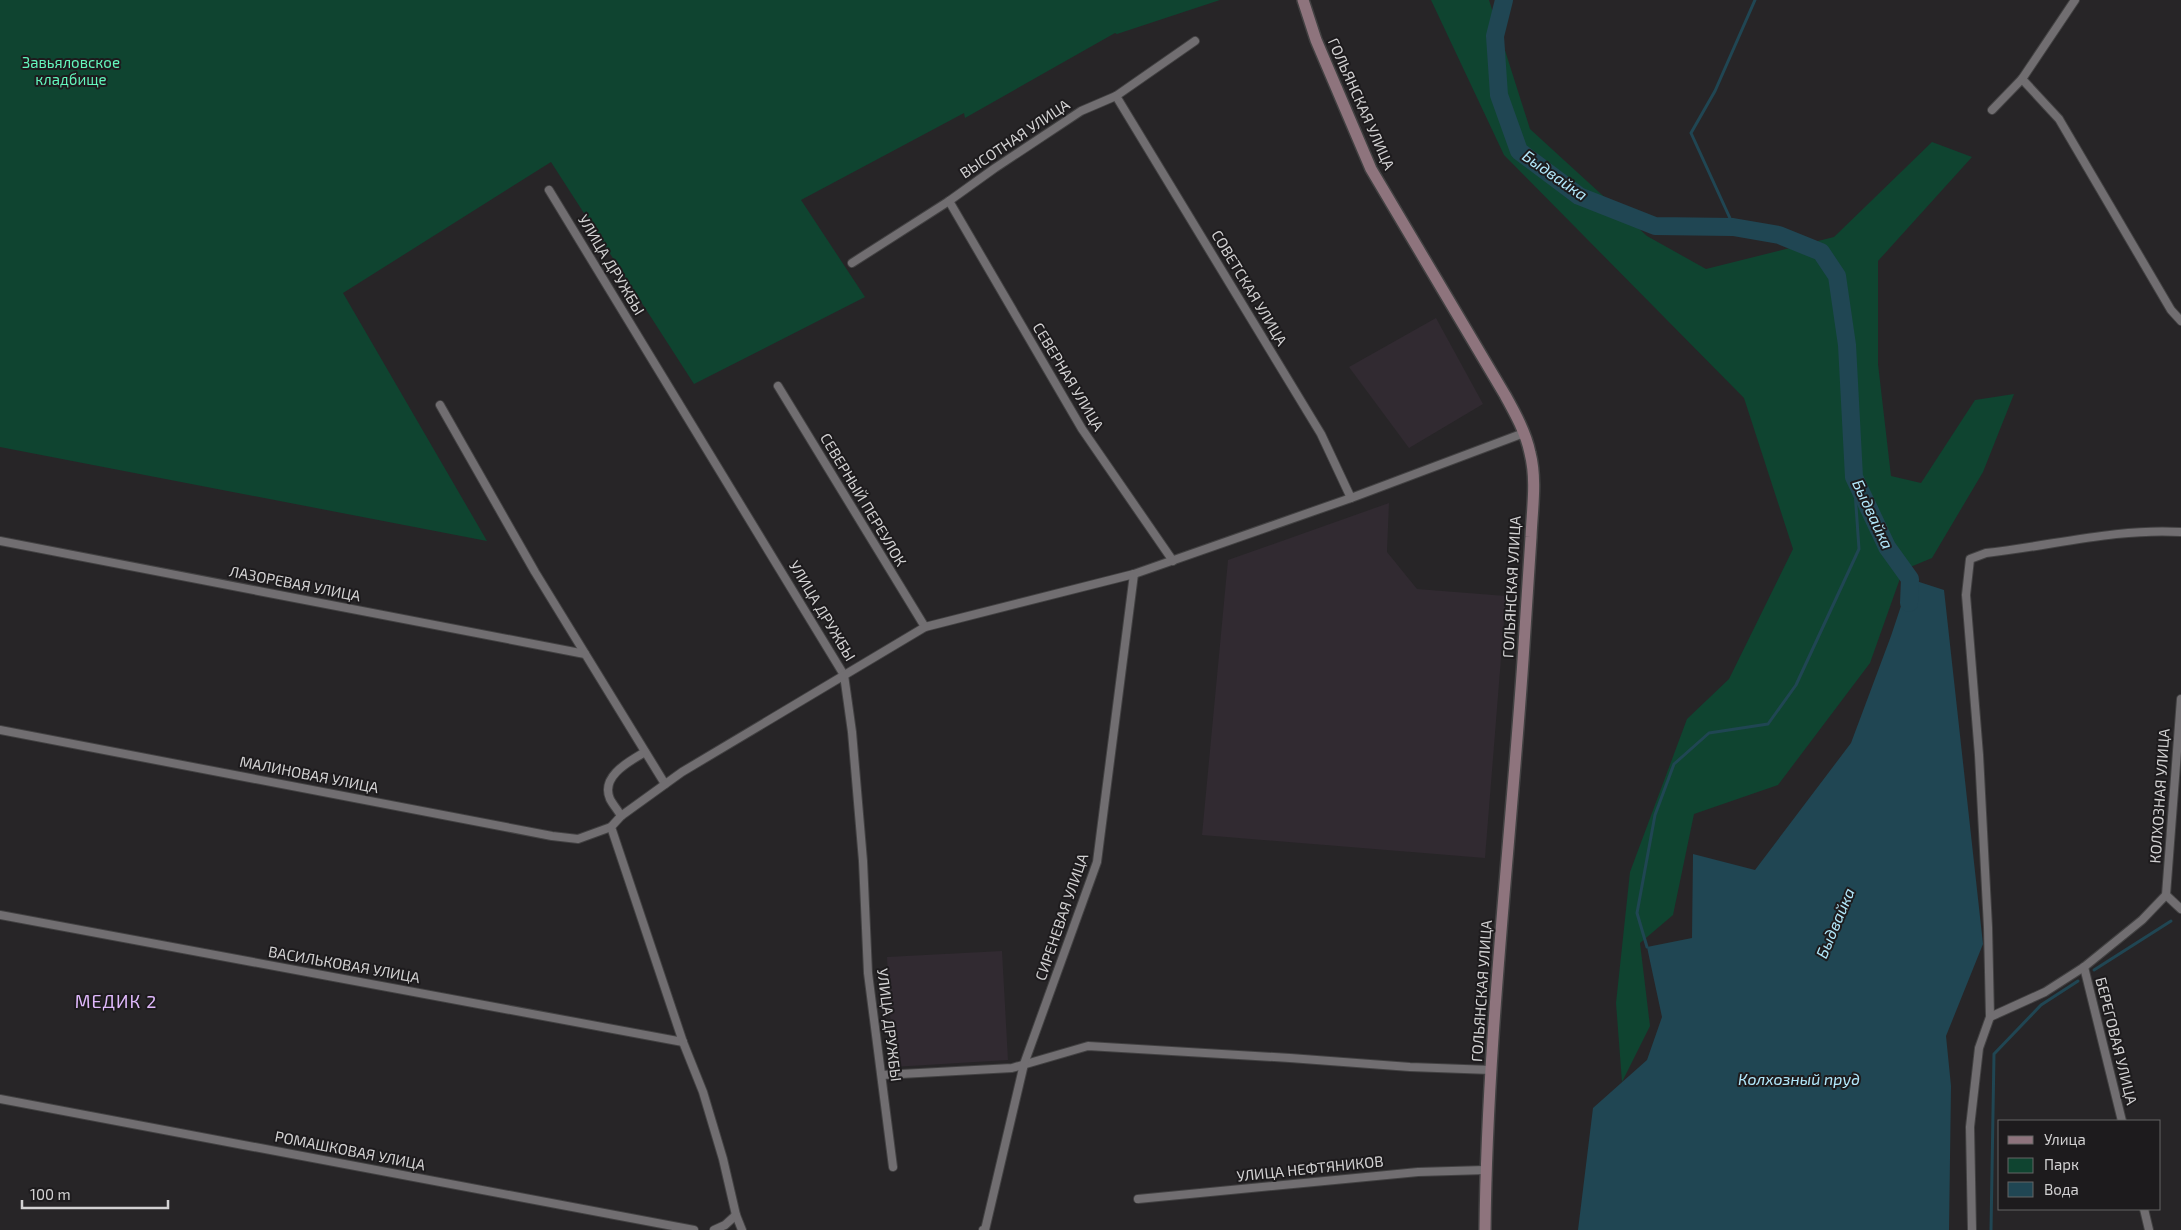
<svg xmlns="http://www.w3.org/2000/svg" width="2181" height="1230" viewBox="0 0 2181 1230" font-family="'Exo 2',sans-serif">
  <style>
    .built { fill: #312a31 }
    .green { fill: #0f4430 }
    .water { fill: #204653 }
    .lines { fill: none; stroke-linecap: round; stroke-linejoin: round }
    .stream { stroke: #204653; stroke-width: 3 }
    .river { stroke: #204653; stroke-width: 18 }
    .street-casing { stroke: #424142; stroke-width: 10 }
    .secondary-casing { stroke: #424142; stroke-width: 14 }
    .street { stroke: #716e71; stroke-width: 8 }
    .secondary { stroke: #8e747d; stroke-width: 11 }
    .labels { text-anchor: middle; stroke-width: 4; stroke-linejoin: round; paint-order: stroke }
    .park-label { font-size: 15px; fill: #64f7bd; stroke: #1d1b1d }
    .street-label { font-size: 15px; fill: #d2d1d2; stroke: #1d1b1d }
    .water-label { font-size: 16px; font-style: italic; fill: #b2e8fb; stroke: #1d1b1d }
    .quarter-label { font-size: 18px; letter-spacing: 1px; fill: #dfb8fb; stroke: #1d1b1d }
  </style>
  <rect width="100%" height="100%" fill="#272527"/>
  <g class="built">
    <polygon points="1436,318 1483,404 1409,448 1349,367"/>
    <polygon points="1389,503 1387,552 1417,589 1506,596 1485,858 1202,835 1228,560"/>
    <polygon points="1002,951 1008,1060 893,1067 887,957"/>
  </g>
  <g class="green">
    <polygon points="0,0 1220,0 1117,34 1115,33 965,118 964,113 801,200 865,297 694,384 551,162 343,293 487,541 0,447"/>
    <polygon points="1431,0 1489,0 1530,129 1647,236 1706,269 1834,237 1932,142 1972,157 1878,261 1878,364 1891,476 1921,483 1975,400 2014,394 1983,472 1932,558 1903,570 1870,663 1778,785 1694,814 1673,915 1640,943 1650,1026 1622,1082 1616,1003 1630,872 1687,719 1729,679 1793,549 1744,398 1504,155"/>
  </g>
  <polygon class="water" points="1910,579 1944,590 1983,944 1946,1036 1951,1086 1949,1230 1578,1230 1593,1108 1647,1060 1662,1017 1647,947 1692,938 1693,854 1755,870 1851,743 1891,636"/>
  <g class="lines">
    <g class="stream">
      <polyline points="1734,227 1691,133 1715,91 1755,0"/>
      <polyline points="1647,947 1637,913 1655,815 1674,764 1709,733 1768,724 1796,685 1859,549 1854,477"/>
      <polyline points="2094,970 2171,921"/>
      <polyline points="1991,1230 1994,1054 2041,1005 2078,981"/>
    </g>
    <polyline class="river" points="1504,0 1495,36 1499,95 1519,151 1579,196 1655,226 1733,227 1779,235 1821,252 1837,276 1847,345 1854,477 1887,547 1910,579 1909,603"/>
    <g class="street-casing">
      <g id="street">
        <polyline points="2022,79 2059,119 2171,310 2181,321"/>
        <polyline points="1116,96 1321,434 1351,498"/>
        <polyline points="1992,110 2022,79 2075,0"/>
        <polyline points="549,190 844,675 852,732 863,861 868,973 893,1167"/>
        <polyline points="949,201 1082,429 1173,561"/>
        <polyline points="852,263 949,201 995,168 1081,111 1116,96 1195,41"/>
        <polyline points="778,386 925,627"/>
        <polyline points="440,405 535,572 665,784"/>
        <polyline points="0,541 585,654"/>
        <polyline points="0,730 552,836 578,839 611,827"/>
        <path d="M621,816C618,810 613,805 610,799C600,776 630,761 645,752"/>
        <polyline points="2166,895 2181,909"/>
        <polyline points="0,915 683,1042"/>
        <polyline points="2084,967 2122,1121"/>
        <path d="M1990,1017L1988,927L1979,755L1966,595L1970,559L1986,553C2051,546 2116,528 2181,532"/>
        <polyline points="882,1075 1012,1068 1088,1046 1290,1058 1410,1067 1491,1070"/>
        <polyline points="0,1099 694,1230"/>
        <polyline points="1138,1199 1418,1172 1485,1170"/>
        <polyline points="2144,1209 2149,1230"/>
        <polyline points="714,1230 725,1225 736,1215"/>
        <polyline points="742,1230 736,1215 723,1159 703,1092 683,1042 611,827 621,816 682,772 925,627 1134,574 1351,498 1524,433"/>
        <polyline points="983,1230 985,1230 1024,1064 1097,862 1134,574"/>
        <polyline points="1972,1230 1970,1127 1979,1048 1990,1017 2045,992 2084,967 2142,920 2166,895 2181,699"/>
      </g>
    </g>
    <g class="secondary-casing">
      <path id="secondary" d="M1303,0L1316,40L1371,169L1505,395C1515,413 1526,433 1530,453C1537,480 1532,510 1531,537C1528,578 1526,619 1523,660C1510,850 1487,1039 1485,1230"/>
    </g>
    <use href="#street" class="street"/>
    <use href="#secondary" class="secondary"/>
  </g>
  <g class="labels">
    <g class="park-label">
      <text x="71" y="68">Завьяловское<tspan x="71" dy="17">кладбище</tspan></text>
    </g>
    <g class="street-label">
      <text transform="translate(1361 104) rotate(66)" y="5">ГОЛЬЯНСКАЯ УЛИЦА</text>
      <text transform="translate(1015 139) rotate(-34)" y="5">ВЫСОТНАЯ УЛИЦА</text>
      <text transform="translate(611 265) rotate(59)" y="5">УЛИЦА ДРУЖБЫ</text>
      <text transform="translate(1249 288) rotate(59)" y="5">СОВЕТСКАЯ УЛИЦА</text>
      <text transform="translate(1068 377) rotate(59)" y="5">СЕВЕРНАЯ УЛИЦА</text>
      <text transform="translate(863 500) rotate(59)" y="5">СЕВЕРНЫЙ ПЕРЕУЛОК</text>
      <text transform="translate(295 584) rotate(11)" y="5">ЛАЗОРЕВАЯ УЛИЦА</text>
      <text transform="translate(1512 587) rotate(-87)" y="5">ГОЛЬЯНСКАЯ УЛИЦА</text>
      <text transform="translate(822 611) rotate(59)" y="5">УЛИЦА ДРУЖБЫ</text>
      <text transform="translate(309 775) rotate(11)" y="5">МАЛИНОВАЯ УЛИЦА</text>
      <text transform="translate(2160 796) rotate(-86)" y="5">КОЛХОЗНАЯ УЛИЦА</text>
      <text transform="translate(1062 917) rotate(-71)" y="5">СИРЕНЕВАЯ УЛИЦА</text>
      <text transform="translate(344 965) rotate(10)" y="5">ВАСИЛЬКОВАЯ УЛИЦА</text>
      <text transform="translate(1482 991) rotate(-86)" y="5">ГОЛЬЯНСКАЯ УЛИЦА</text>
      <text transform="translate(889 1025) rotate(83)" y="5">УЛИЦА ДРУЖБЫ</text>
      <text transform="translate(2116 1041) rotate(76)" y="5">БЕРЕГОВАЯ УЛИЦА</text>
      <text transform="translate(350 1151) rotate(11)" y="5">РОМАШКОВАЯ УЛИЦА</text>
      <text transform="translate(1310 1169) rotate(-6)" y="5">УЛИЦА НЕФТЯНИКОВ</text>
    </g>
    <g class="water-label">
      <text transform="translate(1555 175) rotate(35)" y="6">Быдвайка</text>
      <text transform="translate(1873 514) rotate(65)" y="6">Быдвайка</text>
      <text transform="translate(1835 923) rotate(-67)" y="6">Быдвайка</text>
      <text x="1799" y="1085">Колхозный пруд</text>
    </g>
    <g class="quarter-label">
      <text x="116" y="1008">МЕДИК 2</text>
    </g>
  </g>
  <rect x="1998" y="1120" width="162" height="90" fill="#1d1b1d" stroke="#656465"/>
  <rect x="2008" y="1136" width="25" height="8" fill="#8e747d" stroke="#656465"/>
  <text x="2044" y="1145" font-size="15" fill="#d2d1d2">Улица</text>
  <rect x="2008" y="1158" width="25" height="15" fill="#0f4430" stroke="#656465"/>
  <text x="2044" y="1170" font-size="15" fill="#d2d1d2">Парк</text>
  <rect x="2008" y="1182" width="25" height="15" fill="#204653" stroke="#656465"/>
  <text x="2044" y="1195" font-size="15" fill="#d2d1d2">Вода</text>
  <path d="M22 1200v8h146v-8" fill="none" stroke="#d2d1d2" stroke-width="2.5"/>
  <text x="30" y="1200" font-size="15" fill="#d2d1d2" stroke="#1d1b1d" stroke-width="4" paint-order="stroke">100 m</text>
</svg>
